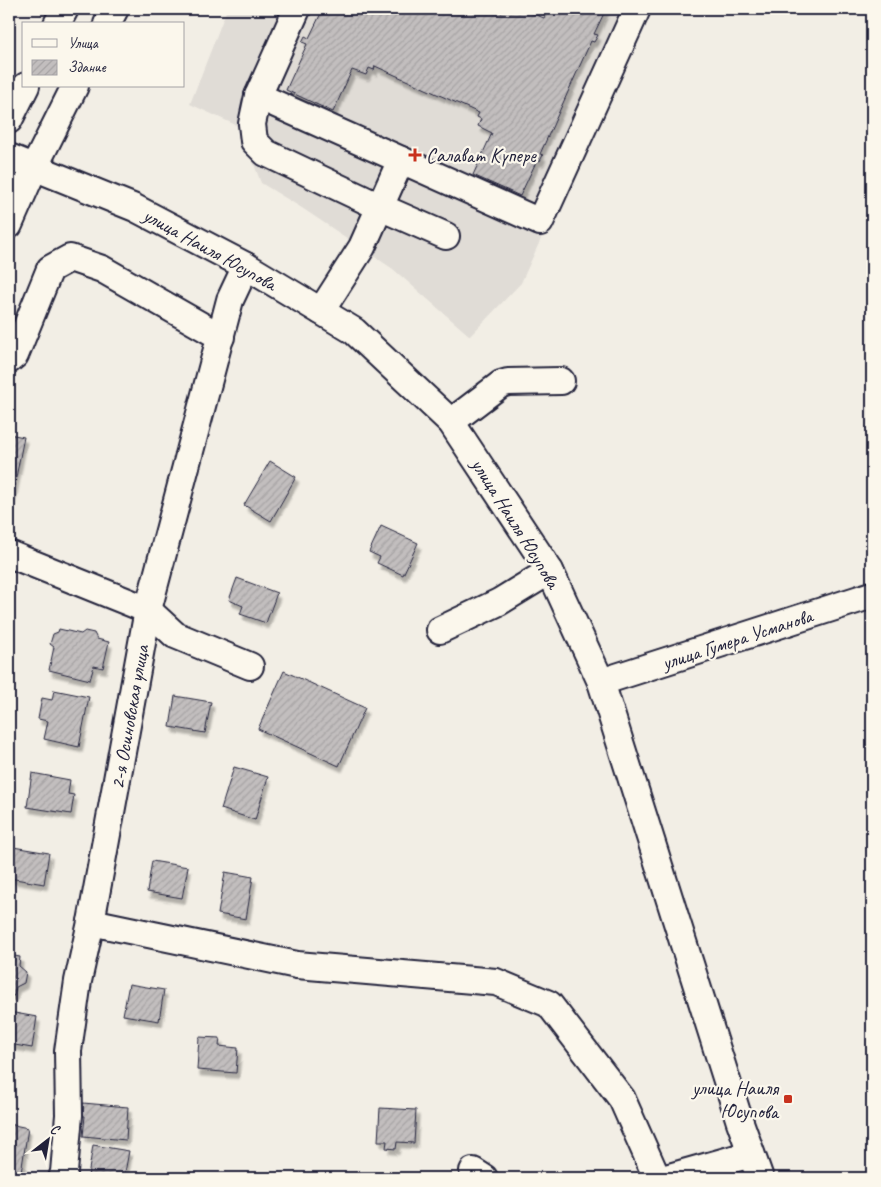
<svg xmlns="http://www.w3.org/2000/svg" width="881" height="1187" viewBox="0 0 881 1187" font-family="Caveat,sans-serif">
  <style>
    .built { fill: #e0dcd6 }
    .building { fill: url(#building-hatch); stroke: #22223b; filter: url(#shadow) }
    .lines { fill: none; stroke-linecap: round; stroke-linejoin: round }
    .minor-casing { stroke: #22223b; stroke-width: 30 }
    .minor { stroke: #fbf7ec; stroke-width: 26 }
    .poi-dot { fill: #c8321e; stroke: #fbf7ec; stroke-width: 2 }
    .labels { text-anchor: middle; stroke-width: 4.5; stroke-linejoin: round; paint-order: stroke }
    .poi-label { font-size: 20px; fill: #22223b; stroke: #fbf7ec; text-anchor: start }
    .street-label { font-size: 20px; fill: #22223b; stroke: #fbf7ec }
  </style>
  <defs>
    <pattern id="building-hatch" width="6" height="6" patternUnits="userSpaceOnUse" patternTransform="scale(1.25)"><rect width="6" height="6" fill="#c2bebe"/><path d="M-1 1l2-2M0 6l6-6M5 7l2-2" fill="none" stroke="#a6a3a4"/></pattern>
    <filter id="shadow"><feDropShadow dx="3" dy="5.5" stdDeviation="1" flood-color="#0004"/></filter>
  </defs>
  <rect width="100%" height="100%" fill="#f2eee5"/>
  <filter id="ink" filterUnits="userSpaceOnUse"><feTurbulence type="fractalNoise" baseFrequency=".02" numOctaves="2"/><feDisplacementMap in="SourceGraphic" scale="10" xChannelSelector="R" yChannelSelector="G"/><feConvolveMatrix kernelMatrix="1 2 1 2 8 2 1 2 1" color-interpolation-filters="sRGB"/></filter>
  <g filter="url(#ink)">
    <polygon class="built" points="227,9 645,9 521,283 470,336 393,269 302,208 261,183 240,127 190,104"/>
    <g class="building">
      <polygon points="323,9 493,9 502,13 505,9 522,9 544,18 548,9 606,9 594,34 598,35 594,42 591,41 540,154 543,155 540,161 537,160 520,196 473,175 492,133 478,126 481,119 477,117 479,113 375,66 374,70 369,68 366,75 352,70 333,112 286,90 307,44 302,42 305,36 309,38"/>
      <polygon points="9,434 24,437 11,503 9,502"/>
      <polygon points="270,461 296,477 271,521 244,505"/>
      <polygon points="381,526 418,543 403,575 377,563 380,557 369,552"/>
      <polygon points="237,578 277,593 266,623 240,614 243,606 229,600"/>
      <polygon points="59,629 81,634 85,631 94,633 97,639 109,642 103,668 94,666 90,680 49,670 54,647 50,644 53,634 58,632"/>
      <polygon points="284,671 365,708 339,766 258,729"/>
      <polygon points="54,690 89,697 79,747 44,739 48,721 38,719 42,698 52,700"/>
      <polygon points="175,696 211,702 205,733 170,727"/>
      <polygon points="234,767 268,777 255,820 221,809"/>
      <polygon points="32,773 70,780 68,794 74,795 71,814 27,807"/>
      <polygon points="13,847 49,853 44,884 9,878"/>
      <polygon points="152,861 188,867 182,898 147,892"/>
      <polygon points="225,872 253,877 246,919 218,914"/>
      <polygon points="9,955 20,957 19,966 26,972 24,983 16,987 14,996 9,995"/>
      <polygon points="129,984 164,990 159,1021 123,1015"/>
      <polygon points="9,1012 37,1017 32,1048 9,1044"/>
      <polygon points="199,1037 220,1038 219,1046 238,1048 236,1073 197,1070"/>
      <polygon points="83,1103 128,1107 126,1140 83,1136 85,1116 82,1116"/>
      <polygon points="380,1108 416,1110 414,1143 397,1142 396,1149 386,1148 387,1141 378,1141"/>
      <polygon points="9,1124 28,1128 21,1173 9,1171"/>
      <polygon points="93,1145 129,1151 124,1178 101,1178 88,1176"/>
    </g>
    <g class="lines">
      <g class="minor-casing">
        <g id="minor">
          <polyline points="297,9 258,96 540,222 637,9"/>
          <polyline points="57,24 65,9"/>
          <polyline points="107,24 115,9"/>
          <polyline points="258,96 252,124 254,141 266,153 380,207 446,236"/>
          <polyline points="9,120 26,86"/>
          <polyline points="9,157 135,208 246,266 354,331 451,422 550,571 601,682 740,1122 760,1178"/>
          <polyline points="9,225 34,168 75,86"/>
          <polyline points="321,311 362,247 401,160"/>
          <polyline points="9,360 15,355 50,269 70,258 102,269 221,337"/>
          <polyline points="451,422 501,384 508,382 561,381"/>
          <polyline points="9,554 148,610 175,635 250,666"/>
          <polyline points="440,630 499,602 550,571"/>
          <polyline points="601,682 872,595"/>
          <polyline points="91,922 297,965 496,982 549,1004 622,1099 657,1178"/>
          <polyline points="473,1171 484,1178"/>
          <polyline points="62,1178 64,1172 69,1115 68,1051 78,981 91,922 148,610 230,300 246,266"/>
          <polyline points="666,1178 751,1154"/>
        </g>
      </g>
      <use href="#minor" class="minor"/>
    </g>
  </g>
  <g class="poi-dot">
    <path d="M412.5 147.5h5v5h5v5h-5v5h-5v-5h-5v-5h5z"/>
    <rect x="783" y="1094" width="10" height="10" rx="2.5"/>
  </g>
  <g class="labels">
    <g class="poi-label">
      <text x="426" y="162">Салават Күпере</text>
      <text x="778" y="1095" text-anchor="end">улица Наиля<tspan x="778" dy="23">Юсупова</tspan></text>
    </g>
    <g class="street-label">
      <text transform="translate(210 249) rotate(29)" y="7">улица Наиля Юсупова</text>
      <text transform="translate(516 523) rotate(58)" y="7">улица Наиля Юсупова</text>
      <text transform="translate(737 639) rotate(-18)" y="7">улица Гумера Усманова</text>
      <text transform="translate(129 717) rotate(-80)" y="7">2-я Осиновская улица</text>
    </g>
  </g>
  <rect width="881" height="1187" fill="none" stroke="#fbf7ec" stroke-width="30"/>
  <rect x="15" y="15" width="851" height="1157" fill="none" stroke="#22223b" stroke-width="2" filter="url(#ink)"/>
  <rect x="22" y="22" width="162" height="65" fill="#fbf7ec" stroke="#a4a2a5"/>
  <rect x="32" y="39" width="25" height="8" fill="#fbf7ec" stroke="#a4a2a5"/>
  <text x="68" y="48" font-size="15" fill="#22223b">Улица</text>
  <rect x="32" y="60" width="25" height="15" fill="url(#building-hatch)" stroke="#a4a2a5"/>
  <text x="68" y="72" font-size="15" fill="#22223b">Здание</text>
  <g transform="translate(48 1140) rotate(31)" stroke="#fbf7ec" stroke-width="4" paint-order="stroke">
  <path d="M0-4L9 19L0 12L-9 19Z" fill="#22223b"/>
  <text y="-8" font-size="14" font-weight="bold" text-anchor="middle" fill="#22223b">С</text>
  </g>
</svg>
